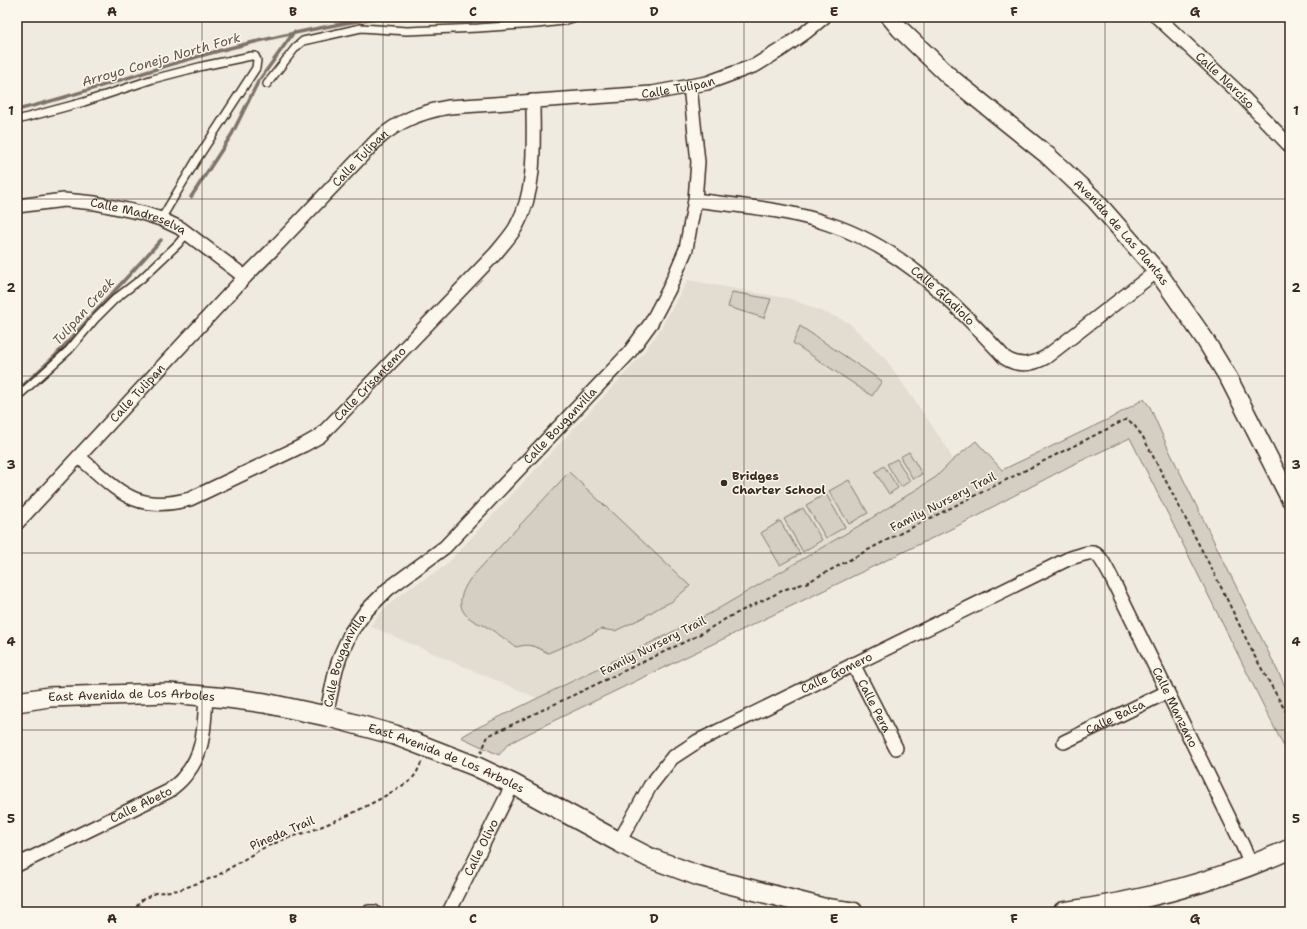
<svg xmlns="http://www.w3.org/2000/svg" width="1307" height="929" viewBox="0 0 1307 929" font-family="'Shantell Sans',sans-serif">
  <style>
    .built { fill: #e2dcd1 }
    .green { fill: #d5cec3; stroke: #887c70 }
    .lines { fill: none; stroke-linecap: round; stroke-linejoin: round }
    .stream { stroke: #7f7367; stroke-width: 3.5 }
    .service-casing { stroke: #3b2a1e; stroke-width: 10 }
    .minor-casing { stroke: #3b2a1e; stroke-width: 16 }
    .tertiary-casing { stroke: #3b2a1e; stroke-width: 20 }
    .secondary-casing { stroke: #3b2a1e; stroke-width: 22 }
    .path { stroke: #3b2a1e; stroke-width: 2; stroke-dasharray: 4 3; stroke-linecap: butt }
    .service { stroke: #fbf7ec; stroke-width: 7 }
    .minor { stroke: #fbf7ec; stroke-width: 13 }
    .tertiary { stroke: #fbf7ec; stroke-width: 17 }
    .secondary { stroke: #fbf7ec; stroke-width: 19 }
    .grid { fill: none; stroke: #3b2a1e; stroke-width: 1; stroke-opacity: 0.55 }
    .poi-dot { fill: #3b2a1e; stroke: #fbf7ec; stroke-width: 1.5 }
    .labels { text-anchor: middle; stroke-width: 3; stroke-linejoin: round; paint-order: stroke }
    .street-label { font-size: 12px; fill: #3b2a1e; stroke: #fbf7ec }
    .poi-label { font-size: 12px; font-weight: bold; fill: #3b2a1e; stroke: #fbf7ec; text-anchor: start }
    .water-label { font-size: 13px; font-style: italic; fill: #635448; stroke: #fbf7ec }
    .neatline { fill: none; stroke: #3b2a1e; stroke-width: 1.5 }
    .grid-label { font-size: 13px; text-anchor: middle; font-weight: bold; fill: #3b2a1e }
  </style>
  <rect width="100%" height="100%" fill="#f0ebe0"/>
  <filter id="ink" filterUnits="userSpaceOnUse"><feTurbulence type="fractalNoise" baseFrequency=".025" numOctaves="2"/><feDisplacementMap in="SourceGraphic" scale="8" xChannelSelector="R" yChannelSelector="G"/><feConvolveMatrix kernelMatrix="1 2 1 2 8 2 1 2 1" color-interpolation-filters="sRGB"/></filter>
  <g filter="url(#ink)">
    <polygon class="built" points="688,280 791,299 848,322 887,361 946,446 953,460 936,477 867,521 711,613 537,698 370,626 384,609 401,594 445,566 620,379 640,357 658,333"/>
    <g class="green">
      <polygon points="732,292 771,299 764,318 728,307"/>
      <polygon points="800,326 882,381 872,396 793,343"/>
      <polygon points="1144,399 1150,407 1168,448 1290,696 1290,751 1287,753 1130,438 1070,466 983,512 982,514 547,724 508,744 499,755 461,737 477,728 711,613 867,521 936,477 953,460 976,441 1002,470 1111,418"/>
      <polygon points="909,452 922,474 913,479 900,457"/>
      <polygon points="897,459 910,481 901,487 887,464"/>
      <polygon points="884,466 898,488 889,494 875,472"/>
      <path d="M569,472L690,586L671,602L660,607L642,618L615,631L601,629L584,638L548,653C534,646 531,643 516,647C506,640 496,632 485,626C481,624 477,623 474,621C454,610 460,594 470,579Z"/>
      <polygon points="849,480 868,513 849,524 829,491"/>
      <polygon points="826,494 845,527 826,538 806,505"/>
      <polygon points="803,508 822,540 803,552 784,519"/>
      <polygon points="780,521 800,554 780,565 761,533"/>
    </g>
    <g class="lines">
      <g class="stream">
        <polyline points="410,17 456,21 511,20 539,17"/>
        <path d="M17,110C79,95 139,73 200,56C260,39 320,27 381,17"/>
        <polyline points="191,197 232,134 258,82 294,32"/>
        <polyline points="17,391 55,356 161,240"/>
      </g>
      <g class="service-casing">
        <g id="service">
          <polyline points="267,84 296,47 303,41 361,28 407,31 478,28 537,24 563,21 576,17"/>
          <polyline points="17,120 84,102 153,79 203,66 251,56 255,56 257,60 256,68 197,159 161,219"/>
          <polyline points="17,397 69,350 95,319 115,299 141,279 178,244 187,233"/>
        </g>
      </g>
      <g class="minor-casing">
        <g id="minor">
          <path id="s1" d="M1157,17L1237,91L1290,146"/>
          <path id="s2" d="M695,200C739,206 786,209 829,224C903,248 954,303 1005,358C1019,367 1032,365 1046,357L1157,271"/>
          <path id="s3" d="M17,206L64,200L95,203L142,213L161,219L180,228L245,277"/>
          <path id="s4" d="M79,457C118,490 134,514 190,499L304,445L320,436L496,253C503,244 512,235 517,225C537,189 533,141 533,101"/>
          <path id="s5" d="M17,523L245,277L273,249L377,140C398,121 421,112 449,107L652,93L707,83L756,65L782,49L806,32L824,17"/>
          <path id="s6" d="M853,664L896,748"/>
          <path id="s7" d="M326,716L336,669L341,654L351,632L366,611L388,589L445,547L629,353L651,323L669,289L686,249L695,200L698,162L690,86"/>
          <path id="s8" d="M1064,742L1167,692"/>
          <path id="s9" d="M619,842L650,786L672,758L698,741L1068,559C1096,550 1095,547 1110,575L1242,844L1251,865"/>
          <path id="s10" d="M17,865L169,791C173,787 179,783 183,778C205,754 204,727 206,696"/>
          <polyline points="369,912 374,912"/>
          <path id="s11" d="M449,912L513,784"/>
        </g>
      </g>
      <g class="tertiary-casing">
        <g id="tertiary">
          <path id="s12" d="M890,17L900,29L950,77L1047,155L1094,199L1157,271L1204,338L1229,379L1290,499"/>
        </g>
      </g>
      <g class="secondary-casing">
        <g id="secondary">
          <path id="s13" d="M17,702L49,697L168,693L228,698L265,703L326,716L395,735L475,766L513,784L619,842L650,858L699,876L823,908L853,912"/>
          <path d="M1063,912C1140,902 1219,881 1290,849"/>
        </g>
      </g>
      <g class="path">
        <polyline points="481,753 488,736 697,636 727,618 786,589 806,583 883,542 1127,419 1134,425 1143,437 1219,583 1254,655 1290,719"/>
        <polyline points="132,912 142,900 155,893 179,890 217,876 261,849 285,839 313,830 349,815 380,799 410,781 416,774 422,761"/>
      </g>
      <use href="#service" class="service"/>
      <use href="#minor" class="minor"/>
      <use href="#tertiary" class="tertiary"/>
      <use href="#secondary" class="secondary"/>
    </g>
  </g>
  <path class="grid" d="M202,17V912M383,17V912M563,17V912M744,17V912M924,17V912M1105,17V912M17,199H1290M17,376H1290M17,553H1290M17,730H1290"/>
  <circle class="poi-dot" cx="724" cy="483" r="4"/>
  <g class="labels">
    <g class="street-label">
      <text dy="4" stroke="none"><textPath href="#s1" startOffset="93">Calle Narciso</textPath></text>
      <text dy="4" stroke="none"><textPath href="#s5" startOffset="836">Calle Tulipan</textPath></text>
      <text dy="4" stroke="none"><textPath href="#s5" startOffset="501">Calle Tulipan</textPath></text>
      <text dy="4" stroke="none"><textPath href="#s3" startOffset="124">Calle Madreselva</textPath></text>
      <text dy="4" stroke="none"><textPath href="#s12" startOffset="317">Avenida de Las Plantas</textPath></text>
      <text dy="4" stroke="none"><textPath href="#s2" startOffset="272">Calle Gladiolo</textPath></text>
      <text dy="4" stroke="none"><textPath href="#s4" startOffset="343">Calle Crisantemo</textPath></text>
      <text dy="4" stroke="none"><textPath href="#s5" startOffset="177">Calle Tulipan</textPath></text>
      <text dy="4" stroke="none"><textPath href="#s7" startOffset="383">Calle Bouganvilla</textPath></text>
      <text transform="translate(943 502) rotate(-27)" y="4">Family Nursery Trail</text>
      <text transform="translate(653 646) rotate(-27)" y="4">Family Nursery Trail</text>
      <text dy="4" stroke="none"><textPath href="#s7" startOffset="59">Calle Bouganvilla</textPath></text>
      <text dy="4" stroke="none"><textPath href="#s9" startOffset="285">Calle Gomero</textPath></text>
      <text dy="4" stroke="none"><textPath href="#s13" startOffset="115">East Avenida de Los Arboles</textPath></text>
      <text dy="4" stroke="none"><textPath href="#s6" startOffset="47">Calle Pera</textPath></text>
      <text dy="4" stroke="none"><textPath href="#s9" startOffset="745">Calle Manzano</textPath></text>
      <text dy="4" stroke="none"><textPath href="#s8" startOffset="57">Calle Balsa</textPath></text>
      <text dy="4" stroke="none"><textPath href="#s13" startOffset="439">East Avenida de Los Arboles</textPath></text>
      <text dy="4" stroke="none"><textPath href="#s10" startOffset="138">Calle Abeto</textPath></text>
      <text transform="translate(282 833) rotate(-23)" y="4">Pineda Trail</text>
      <text dy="4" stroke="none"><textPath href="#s11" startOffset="72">Calle Olivo</textPath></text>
    </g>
    <g class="poi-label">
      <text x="732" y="480">Bridges<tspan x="732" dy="14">Charter School</tspan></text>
    </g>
    <g class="water-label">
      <text transform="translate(161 59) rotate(-16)" y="5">Arroyo Conejo North Fork</text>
      <text transform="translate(83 311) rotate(-48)" y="5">Tulipan Creek</text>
    </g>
  </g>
  <rect width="1307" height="929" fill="none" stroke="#fbf7ec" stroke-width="44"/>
  <rect x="22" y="22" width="1263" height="885" class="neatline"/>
  <g class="grid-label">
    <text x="112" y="16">A</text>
    <text x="293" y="16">B</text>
    <text x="473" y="16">C</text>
    <text x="654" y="16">D</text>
    <text x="834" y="16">E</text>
    <text x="1014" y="16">F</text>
    <text x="1195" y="16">G</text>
    <text x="11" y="115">1</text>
    <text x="1296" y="115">1</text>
    <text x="11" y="292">2</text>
    <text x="1296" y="292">2</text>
    <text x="11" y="469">3</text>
    <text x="1296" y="469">3</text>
    <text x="11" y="646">4</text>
    <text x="1296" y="646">4</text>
    <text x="11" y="823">5</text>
    <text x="1296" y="823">5</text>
    <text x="112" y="923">A</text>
    <text x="293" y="923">B</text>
    <text x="473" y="923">C</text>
    <text x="654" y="923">D</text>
    <text x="834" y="923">E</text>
    <text x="1014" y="923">F</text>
    <text x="1195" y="923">G</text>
  </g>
</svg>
